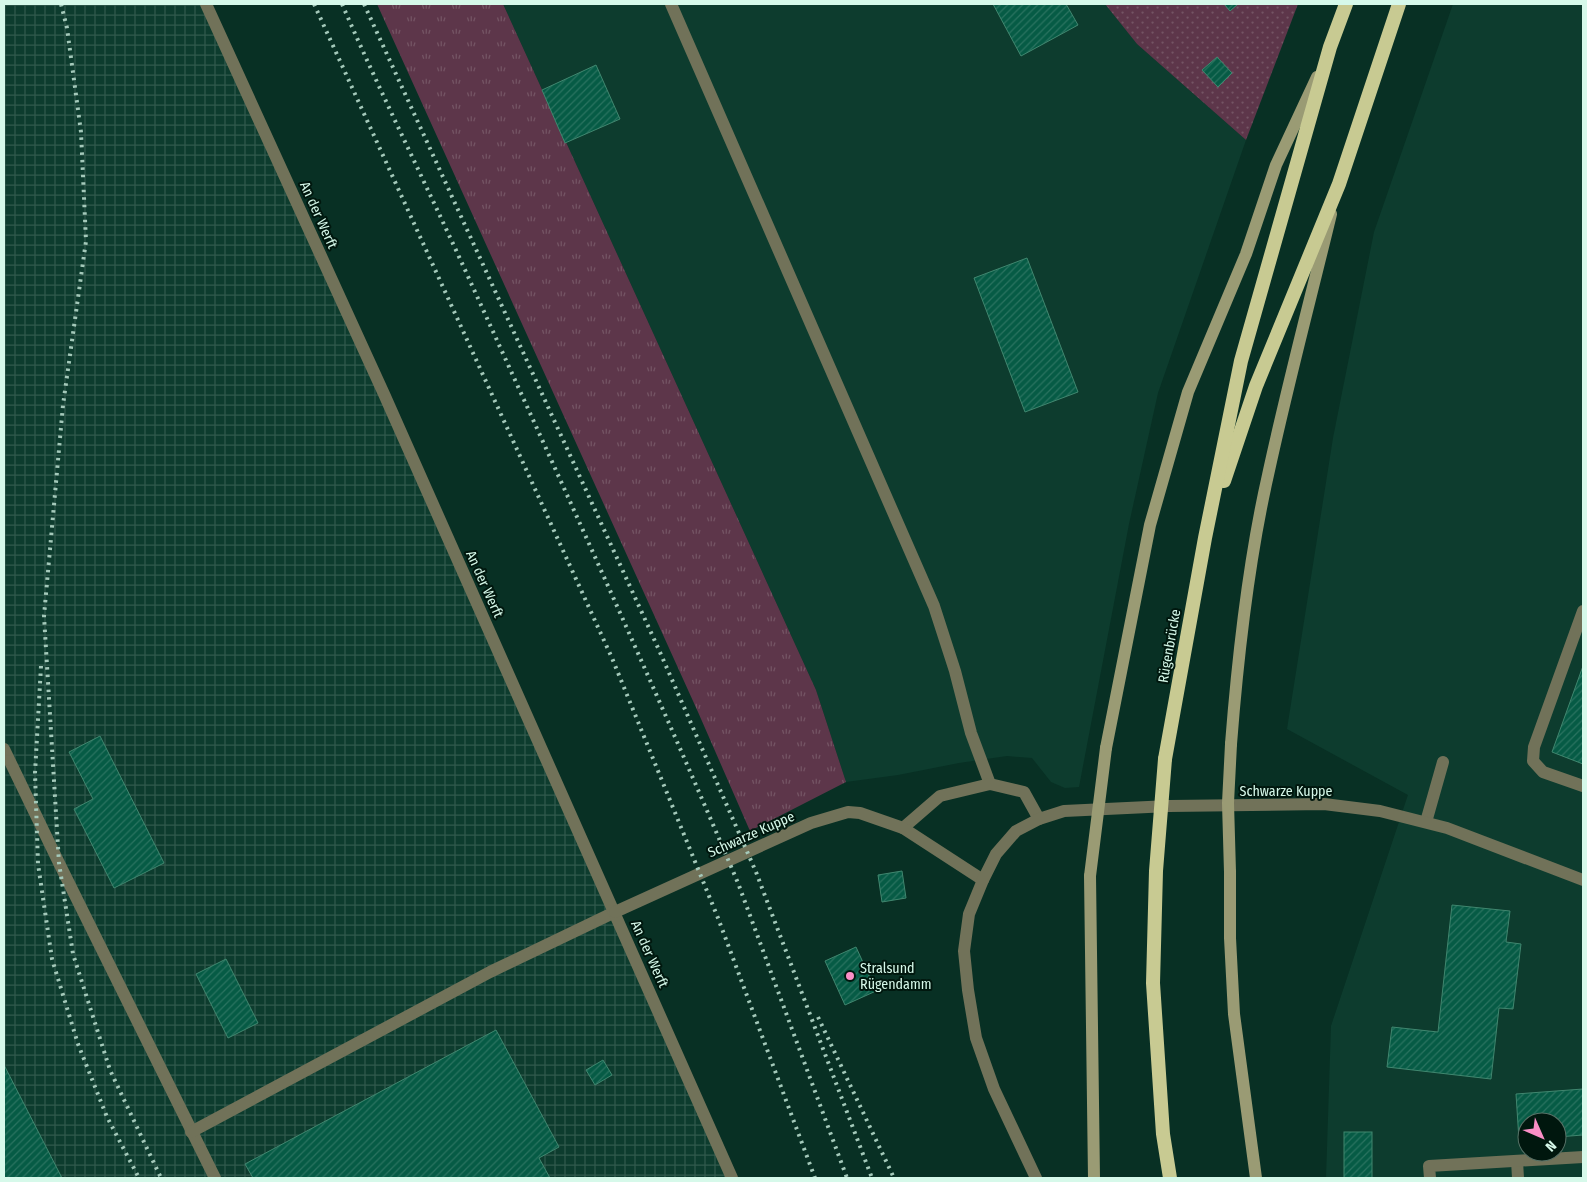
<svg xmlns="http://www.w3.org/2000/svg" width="1587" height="1182" viewBox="0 0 1587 1182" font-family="'Fira Sans Condensed',sans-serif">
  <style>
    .built { fill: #0d3c2e; fill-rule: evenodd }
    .industrial { fill: url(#industrial-grid) }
    .grass { fill: url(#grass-tufts) }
    .garden { fill: url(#garden-dots) }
    .building { fill: url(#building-hatch); stroke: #40876f }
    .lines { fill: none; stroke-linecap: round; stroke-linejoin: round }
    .service { stroke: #717259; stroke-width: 12 }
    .minor { stroke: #717259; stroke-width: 12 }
    .tertiary { stroke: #717259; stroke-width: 12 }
    .secondary { stroke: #9a9b74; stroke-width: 12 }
    .trunk { stroke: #c8ca92; stroke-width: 14 }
    .rail { stroke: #a4c9ba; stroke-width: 4; stroke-dasharray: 2.5 5; stroke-linecap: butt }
    .secondary-bridge { stroke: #9a9b74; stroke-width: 12 }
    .trunk-bridge { stroke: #c8ca92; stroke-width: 14 }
    .poi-dot { fill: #fa8fc6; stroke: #00170e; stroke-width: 2 }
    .labels { text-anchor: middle; stroke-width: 4; stroke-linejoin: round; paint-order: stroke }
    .street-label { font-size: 14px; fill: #d6f9ea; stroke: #00170e }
    .poi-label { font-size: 14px; fill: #d6f9ea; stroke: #00170e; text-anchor: start }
  </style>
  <defs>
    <pattern id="industrial-grid" width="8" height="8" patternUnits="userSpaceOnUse" patternTransform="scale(1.25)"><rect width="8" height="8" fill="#0d3c2e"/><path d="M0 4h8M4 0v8" fill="none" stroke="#30594c"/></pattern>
    <pattern id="grass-tufts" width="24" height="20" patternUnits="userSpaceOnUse" patternTransform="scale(1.25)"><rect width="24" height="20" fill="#5d364a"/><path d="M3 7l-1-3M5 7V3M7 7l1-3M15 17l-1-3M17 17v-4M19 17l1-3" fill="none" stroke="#745464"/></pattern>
    <pattern id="garden-dots" width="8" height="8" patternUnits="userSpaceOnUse" patternTransform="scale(1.25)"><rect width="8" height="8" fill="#5d364a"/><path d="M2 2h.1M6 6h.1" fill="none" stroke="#745464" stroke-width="1.8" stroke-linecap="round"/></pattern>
    <pattern id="building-hatch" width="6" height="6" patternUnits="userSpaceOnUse" patternTransform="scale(1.25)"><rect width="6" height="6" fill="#065b45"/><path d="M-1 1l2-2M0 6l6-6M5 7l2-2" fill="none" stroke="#2a7360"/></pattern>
  </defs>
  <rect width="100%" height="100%" fill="#083024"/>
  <g class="built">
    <polygon points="503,4 1105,4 1137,44 1246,140 1158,393 1129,524 1079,787 1065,788 1051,782 1032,758 1007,756 959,763 898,775 846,782 816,690"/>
    <path d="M1453,4H1583V1178H1326L1331,1026L1408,795L1287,729L1333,438L1374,232ZM1527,1122H1557V1152H1527Z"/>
  </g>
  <polygon class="industrial" points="4,4 206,4 732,1178 4,1178"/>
  <polygon class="grass" points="377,4 503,4 816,690 846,782 750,831 698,712"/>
  <polygon class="garden" points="1105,4 1298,4 1246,140 1137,44"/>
  <g class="building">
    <polygon points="993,4 1066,4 1078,25 1021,56"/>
    <polygon points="1224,4 1238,4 1230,11"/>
    <polygon points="1217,57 1232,73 1218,87 1202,70"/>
    <polygon points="596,65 620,119 565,143 542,90"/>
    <polygon points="1027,258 1078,392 1025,412 974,278"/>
    <polygon points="1583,666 1583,764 1552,752"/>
    <polygon points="100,736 164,863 114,888 74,809 93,799 69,752"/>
    <polygon points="902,871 906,898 882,902 878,875"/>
    <polygon points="1452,905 1510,911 1506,942 1521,944 1513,1009 1499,1008 1491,1079 1387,1067 1392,1027 1438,1032"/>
    <polygon points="856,947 876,991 845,1005 825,961"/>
    <polygon points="226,959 258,1023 228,1038 196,974"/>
    <polygon points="496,1030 559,1147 539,1158 550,1178 253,1178 245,1164"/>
    <polygon points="603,1060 612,1075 595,1085 586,1070"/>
    <polygon points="4,1065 62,1178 4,1178"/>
    <polygon points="1583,1089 1583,1135 1557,1137 1557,1122 1527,1122 1527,1139 1519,1140 1516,1094"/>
    <rect x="1344" y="1132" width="28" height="46"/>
  </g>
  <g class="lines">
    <g class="service">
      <polyline points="671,4 934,606 955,671 971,733 990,784"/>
      <polyline points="1583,611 1534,747 1533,761 1543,772 1583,786"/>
      <polyline points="4,749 59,863 215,1178"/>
      <polyline points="1426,822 1443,762"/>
      <polyline points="191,1132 490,972 615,912"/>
      <polyline points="1517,1161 1518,1178"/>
      <polyline points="1430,1178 1429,1166 1583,1157"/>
    </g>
    <g class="minor">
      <polyline points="206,4 384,394 732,1178"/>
      <polyline points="903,828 940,796 990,784 1024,792 1039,819"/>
      <polyline points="615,912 811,823 848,812 860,813 903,828 983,880"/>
    </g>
    <polyline class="tertiary" points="1036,1178 994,1089 976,1038 968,990 964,951 969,914 983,880 996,854 1016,831 1039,819 1064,811 1169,806 1324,804 1380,811 1447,828 1583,880"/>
    <g class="secondary">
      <path d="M1231,744C1238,654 1248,563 1268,475C1287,387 1310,301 1331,214"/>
      <polyline points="1106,748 1150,525 1188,392 1246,254 1276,165 1317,77"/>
      <polyline points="1230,872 1230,938 1234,1014 1256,1178"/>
      <polyline points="1090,876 1094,1178"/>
    </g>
    <g class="trunk">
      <polyline points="1224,481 1256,386 1339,184 1399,4"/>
      <polyline points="1165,759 1205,538 1241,361 1330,47 1346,4"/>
    </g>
    <g class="rail">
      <polyline points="61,4 67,28 81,132 86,241 63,405 44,616 59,863 73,954 110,1070 161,1178"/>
      <polyline points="314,4 612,658 718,918 815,1178"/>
      <path d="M342,4C381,94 425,182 466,272C558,475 651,678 738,883L847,1178"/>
      <polyline points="364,4 659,650 756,872 872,1178"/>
      <polyline points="41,666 35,773 38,864 52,959 78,1044 107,1117 139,1178"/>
      <polyline points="818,1017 894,1178"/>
    </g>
    <g class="secondary-bridge">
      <polyline points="1230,872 1228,803 1231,744"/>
      <polyline points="1090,876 1106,748"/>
    </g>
    <polyline class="trunk-bridge" points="1165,759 1156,871 1153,983 1163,1134 1170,1178"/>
  </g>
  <circle class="poi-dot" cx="850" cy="976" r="5"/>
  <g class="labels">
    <g class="street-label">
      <text transform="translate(319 215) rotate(66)" y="5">An der Werft</text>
      <text transform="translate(485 584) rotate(66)" y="5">An der Werft</text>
      <text transform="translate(1169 646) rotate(-80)" y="5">Rügenbrücke</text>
      <text x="1286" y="796">Schwarze Kuppe</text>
      <text transform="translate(751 834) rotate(-24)" y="5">Schwarze Kuppe</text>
      <text transform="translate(650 954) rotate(66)" y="5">An der Werft</text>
    </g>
    <g class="poi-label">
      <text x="860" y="973">Stralsund<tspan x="860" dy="16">Rügendamm</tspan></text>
    </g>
  </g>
  <rect width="1587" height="1182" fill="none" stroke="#d6f9ea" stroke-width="10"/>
  <g transform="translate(1542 1137) rotate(135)"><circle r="24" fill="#00170e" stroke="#567166"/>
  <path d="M0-4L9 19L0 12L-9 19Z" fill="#fa8fc6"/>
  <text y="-8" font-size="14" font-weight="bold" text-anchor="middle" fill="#d6f9ea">N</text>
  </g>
</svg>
